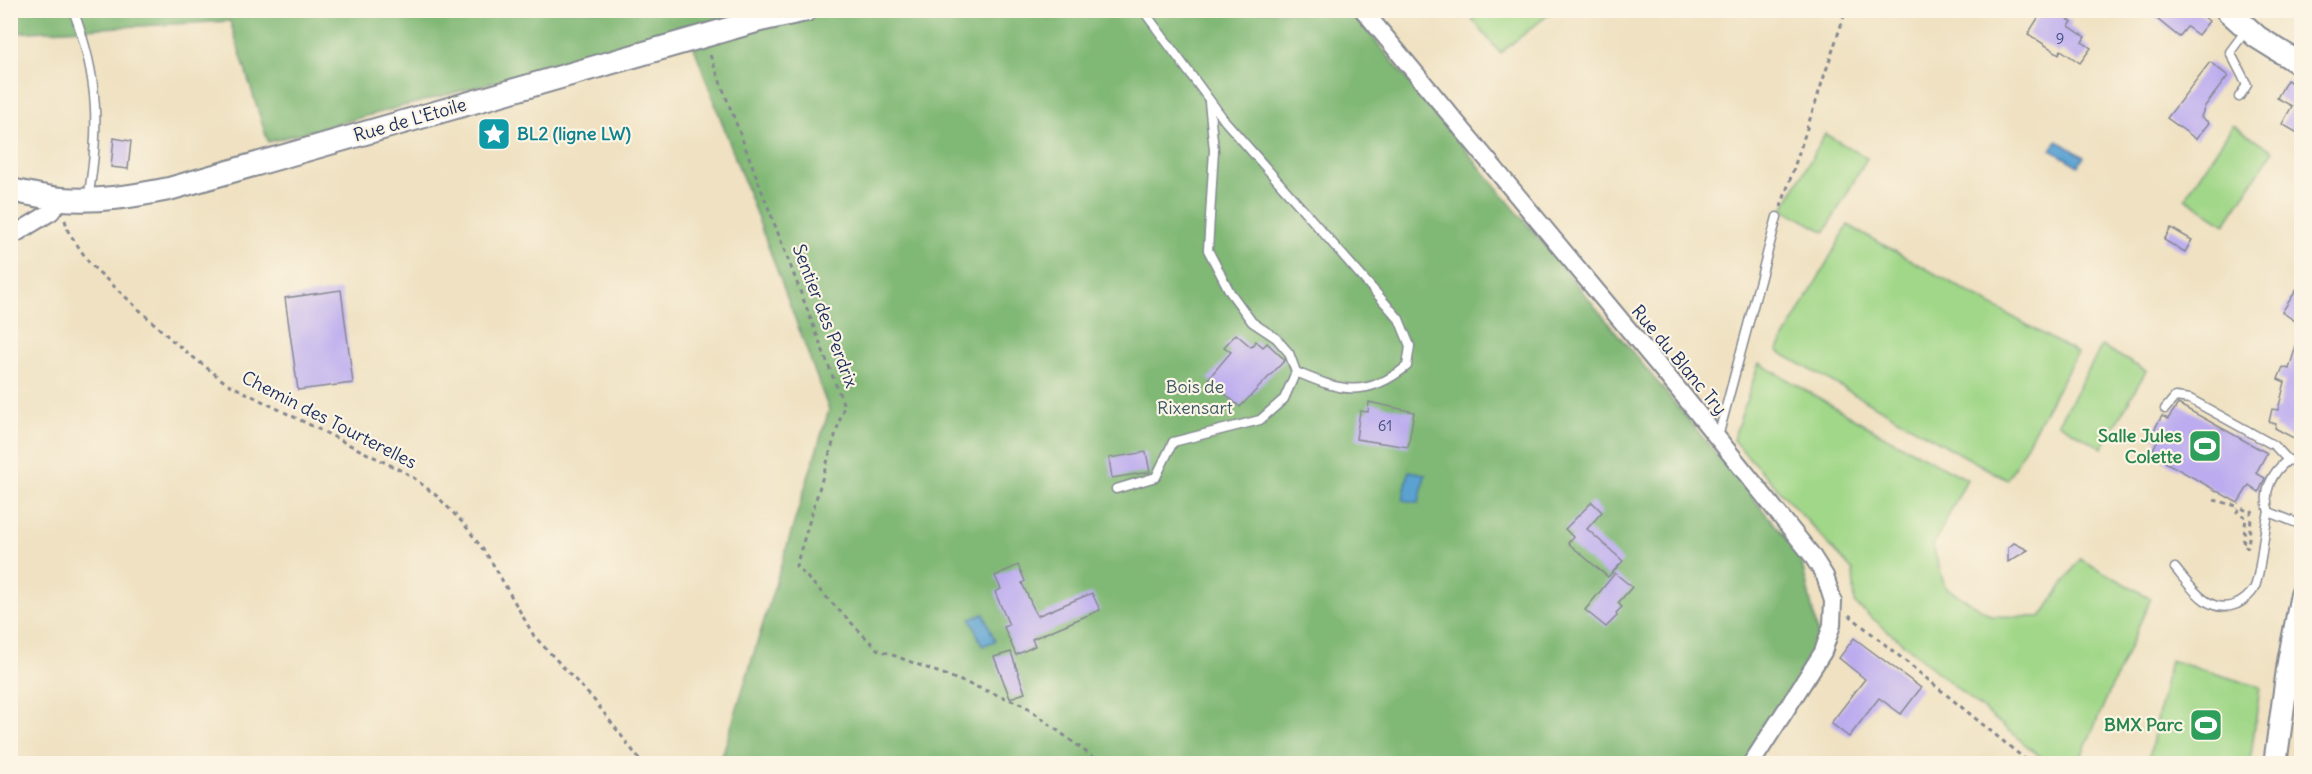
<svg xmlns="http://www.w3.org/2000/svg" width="2312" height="774" viewBox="0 0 2312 774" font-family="Delius,sans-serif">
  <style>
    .green { fill: #a1d788; stroke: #5e8373; stroke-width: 1.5 }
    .forest { fill: #80b874; stroke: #4e7469; stroke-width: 1.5 }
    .water { fill: #5ba2d1; stroke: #3b6898; stroke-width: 1.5 }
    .building { fill: #bcacef }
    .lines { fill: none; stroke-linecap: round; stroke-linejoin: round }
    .lane-casing { stroke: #858890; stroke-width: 11 }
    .street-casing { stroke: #858890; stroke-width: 20 }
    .secondary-casing { stroke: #858890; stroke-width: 26 }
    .path { stroke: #858890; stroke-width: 3; stroke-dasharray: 4.5 4.5; stroke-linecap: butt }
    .lane { stroke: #fff; stroke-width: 8 }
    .street { stroke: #fff; stroke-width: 16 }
    .secondary { stroke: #fff; stroke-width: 22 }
    .labels { text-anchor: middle; stroke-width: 4.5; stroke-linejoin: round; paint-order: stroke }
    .number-label { font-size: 15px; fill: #434e82 }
    .street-label { font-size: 18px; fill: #1b2f5e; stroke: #fcf5e5 }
    .culture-label { font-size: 18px; font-weight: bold; fill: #0d838f; stroke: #fcf5e5; text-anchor: start }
    .park-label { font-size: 18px; fill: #3c5968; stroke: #fcf5e5 }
    .leisure-label { font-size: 18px; font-weight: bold; fill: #27864d; stroke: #fcf5e5; text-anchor: end }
  </style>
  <rect width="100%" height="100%" fill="#fcf5e5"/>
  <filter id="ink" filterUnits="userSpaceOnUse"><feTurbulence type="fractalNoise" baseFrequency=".0167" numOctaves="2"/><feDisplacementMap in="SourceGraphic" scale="12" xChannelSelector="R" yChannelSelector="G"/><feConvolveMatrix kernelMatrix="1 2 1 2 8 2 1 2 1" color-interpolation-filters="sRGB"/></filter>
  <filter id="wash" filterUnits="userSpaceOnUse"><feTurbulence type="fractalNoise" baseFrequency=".008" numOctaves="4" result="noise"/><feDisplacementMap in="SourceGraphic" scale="24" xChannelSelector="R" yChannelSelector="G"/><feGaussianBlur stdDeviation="1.35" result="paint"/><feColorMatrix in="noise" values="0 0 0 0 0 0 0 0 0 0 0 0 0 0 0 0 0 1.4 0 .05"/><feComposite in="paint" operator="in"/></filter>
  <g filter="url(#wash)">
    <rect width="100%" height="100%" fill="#efe1c1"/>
    <g class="green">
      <polygon points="1483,11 1483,10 1553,11 1500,53 1472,19"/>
      <polygon points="2233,125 2273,151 2225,224 2185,198"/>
      <polygon points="1825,134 1867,158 1825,232 1783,209"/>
      <polygon points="1848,225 2077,353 2007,480 1777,351"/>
      <polygon points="2102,346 2146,371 2102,448 2058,423"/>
      <polygon points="1759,363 1886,437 1967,479 1933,546 1945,587 1992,616 2041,617 2080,559 2151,598 2078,763 2048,763 1855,604 1853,571 1733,440"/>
      <polygon points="2170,660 2260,687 2250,763 2148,763"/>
    </g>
    <polygon class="forest" points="11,10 1351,11 1800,555 1821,647 1746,763 720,763 829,410 688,31 268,142 230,21 11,33"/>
    <g class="water">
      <polygon points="2057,140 2084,157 2078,166 2051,150"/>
      <polygon points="1409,471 1425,474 1419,503 1403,500"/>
      <polygon points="984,614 995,641 982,646 971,619"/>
    </g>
    <g id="blocks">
      <g class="building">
        <polygon points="2043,10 2054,10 2072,22 2069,26 2085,37 2082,42 2091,48 2080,63 2061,50 2059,54 2028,34"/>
        <polygon points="2146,10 2196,10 2209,21 2198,35 2187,27 2179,37"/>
        <polygon points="2210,62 2228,76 2205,106 2201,117 2209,123 2196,139 2167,118"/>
        <polygon points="2287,80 2301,88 2301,135 2282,124 2292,106 2277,98"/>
        <polygon points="114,138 131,141 128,169 111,167"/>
        <polygon points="2171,228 2192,240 2185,252 2164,240"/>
        <polygon points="2301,283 2301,325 2282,312"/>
        <polygon points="341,290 353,383 298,390 285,298"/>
        <polygon points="1236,334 1251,347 1256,341 1263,347 1267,343 1285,360 1240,407 1208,379 1231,352 1224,347"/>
        <polygon points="2298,339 2301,340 2299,441 2275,428 2276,424 2269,422 2272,409 2278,410 2285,382 2278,379 2283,367 2289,369"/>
        <polygon points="1369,402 1414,412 1408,447 1356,439 1360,411 1368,412"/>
        <polygon points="2178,404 2267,453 2256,473 2265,478 2259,492 2249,485 2238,503 2151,454 2158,439 2151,435 2162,416 2168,419"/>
        <polygon points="1146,452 1150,472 1112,478 1109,458"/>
        <polygon points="1592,502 1602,512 1587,529 1623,561 1608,577 1568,543 1573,537 1565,529"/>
        <polygon points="2014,543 2028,550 2008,562 2008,548"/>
        <polygon points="1018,565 1025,581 1022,583 1037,616 1092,593 1100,610 1032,639 1035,646 1016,655 1004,627 1009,625 995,592 1001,589 995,576"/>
        <polygon points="1615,573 1632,587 1618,603 1622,607 1616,613 1617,616 1606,627 1585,610"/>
        <polygon points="1854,638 1921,688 1901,714 1879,698 1849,737 1831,723 1865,679 1839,658"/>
        <polygon points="1011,652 1025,693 1010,698 994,657"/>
      </g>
    </g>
  </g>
  <g filter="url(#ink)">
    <use href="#blocks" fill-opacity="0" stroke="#858890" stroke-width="1.5"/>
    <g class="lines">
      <g class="lane-casing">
        <g id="lane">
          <path d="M73,10C99,77 100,129 88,199"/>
          <polyline points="2239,97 2247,85 2230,52 2247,29"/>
          <polyline points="1209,102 1214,150 1208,250 1230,292 1252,322 1276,338 1289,353 1296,372"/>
          <polyline points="2165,409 2175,397 2190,399 2275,446 2288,460"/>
          <polyline points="1718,437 1777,217"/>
          <path d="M2302,462L2288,460C2272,472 2262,492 2269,512L2302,525"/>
          <path d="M1116,489L1156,477L1173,442L1260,420L1284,399L1296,372C1341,391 1366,399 1407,366L1410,346L1399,319L1225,121L1143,10"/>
          <path d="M2175,568C2191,587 2209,616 2237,604C2243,601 2250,595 2254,589C2261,576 2263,531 2269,512"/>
        </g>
      </g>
      <g class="street-casing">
        <g id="street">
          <polyline points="1363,10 1678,389 1811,554 1825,576 1833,601 1832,625 1823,652 1751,764"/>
          <polyline points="10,237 51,212 61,199"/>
        </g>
      </g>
      <g class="secondary-casing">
        <g id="secondary">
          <polyline points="2227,10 2257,37 2302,65"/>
          <path d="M10,190C27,193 45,198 62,199C98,202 134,196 169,189L760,20L806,10"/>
          <polyline points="2275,764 2289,662 2302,594"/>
        </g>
      </g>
      <g class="path">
        <polyline points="710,55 844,406 796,566 877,649 1024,705 1102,764"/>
        <polyline points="1781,207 1846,10"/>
        <polyline points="65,220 68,231 90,264 174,342 226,383 410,475 438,497 464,524 490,559 534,636 594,700 643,764"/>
        <polyline points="2214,500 2237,506"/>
        <polyline points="2251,519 2248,547 2243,546 2246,517 2237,512 2240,507 2250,513 2257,508"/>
        <polyline points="1849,615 2031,764"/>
      </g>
      <use href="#lane" class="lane"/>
      <use href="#street" class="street"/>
      <use href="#secondary" class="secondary"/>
    </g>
  </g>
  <defs>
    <g id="sight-square" transform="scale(1.725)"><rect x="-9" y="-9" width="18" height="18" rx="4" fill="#0f9aa8" stroke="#fcf5e5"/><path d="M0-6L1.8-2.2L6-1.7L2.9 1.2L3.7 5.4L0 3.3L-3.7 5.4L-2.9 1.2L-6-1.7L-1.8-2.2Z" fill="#fff"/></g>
    <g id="stadium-square" transform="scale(1.725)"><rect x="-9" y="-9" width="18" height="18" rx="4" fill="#2e9e5b" stroke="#fcf5e5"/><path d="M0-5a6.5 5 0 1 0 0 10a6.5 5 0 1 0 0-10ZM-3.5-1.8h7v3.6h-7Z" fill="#fff"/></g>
  </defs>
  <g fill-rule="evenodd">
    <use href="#sight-square" x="494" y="134"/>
    <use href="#stadium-square" x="2205" y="446"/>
    <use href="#stadium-square" x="2206" y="725"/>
  </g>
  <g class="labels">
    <g class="number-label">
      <text x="2060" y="44">9</text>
      <text x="1385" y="431">61</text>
    </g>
    <g class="street-label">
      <text transform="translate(410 120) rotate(-16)" y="6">Rue de L'Etoile</text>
      <text transform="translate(825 316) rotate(69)" y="6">Sentier des Perdrix</text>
      <text transform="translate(1679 360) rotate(50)" y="6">Rue du Blanc Try</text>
      <text transform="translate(329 420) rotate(27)" y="6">Chemin des Tourterelles</text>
    </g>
    <g class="culture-label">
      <text x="517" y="140">BL2 (ligne LW)</text>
    </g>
    <g class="park-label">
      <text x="1195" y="393">Bois de<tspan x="1195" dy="21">Rixensart</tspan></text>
    </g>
    <g class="leisure-label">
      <text x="2182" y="442">Salle Jules<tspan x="2182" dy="21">Colette</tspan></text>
      <text x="2183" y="731">BMX Parc</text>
    </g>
  </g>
  <rect width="2312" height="774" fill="none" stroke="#fcf5e5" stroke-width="36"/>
</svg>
